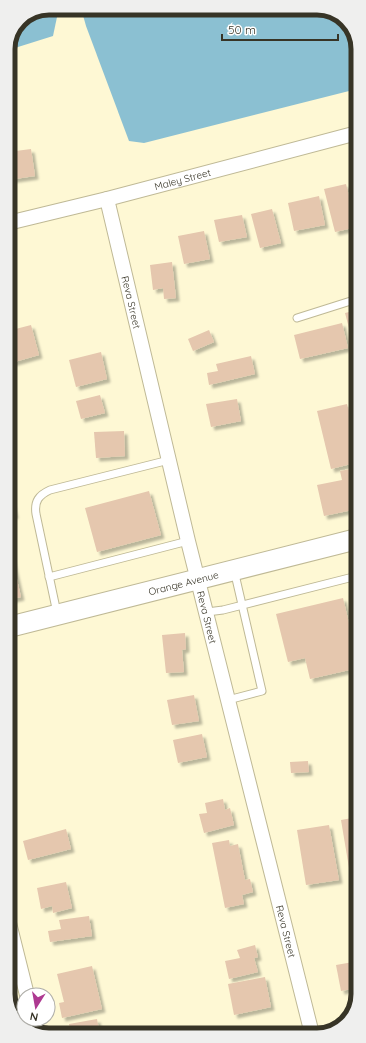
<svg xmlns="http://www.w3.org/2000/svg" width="366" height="1043" viewBox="0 0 366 1043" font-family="Quicksand,sans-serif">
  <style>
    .water { fill: #8bc0d2 }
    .building { fill: #e5c7ae; filter: url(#shadow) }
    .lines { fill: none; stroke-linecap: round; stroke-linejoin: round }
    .lane-casing { stroke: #bfb996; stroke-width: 9 }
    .street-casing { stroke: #bfb996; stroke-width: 16 }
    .secondary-casing { stroke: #bfb996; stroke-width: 22 }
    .lane { stroke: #fff; stroke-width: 7 }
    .street { stroke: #fff; stroke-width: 14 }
    .secondary { stroke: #fff; stroke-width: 20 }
    .labels { text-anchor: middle; stroke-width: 3; stroke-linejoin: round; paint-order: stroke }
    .street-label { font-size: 10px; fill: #373426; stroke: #fff }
    .rim { fill: none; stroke: #373426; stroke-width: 5 }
  </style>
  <defs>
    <filter id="shadow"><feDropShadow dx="3.5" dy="3.5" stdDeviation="1" flood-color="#0004"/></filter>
  </defs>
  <rect width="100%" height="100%" fill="#fef8d4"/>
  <g class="water">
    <polygon points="49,8 55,8 57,17 53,36 18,47 8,48 20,20"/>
    <polygon points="81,8 320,8 344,18 357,38 357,89 144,143 129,141 86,26"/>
  </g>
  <g class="building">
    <polygon points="31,149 35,176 8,180 8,152"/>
    <polygon points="346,184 357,227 335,232 324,189"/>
    <polygon points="319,196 325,225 294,231 288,203"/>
    <polygon points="272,209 281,243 260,248 251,214"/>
    <polygon points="242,215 247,237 219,242 214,220"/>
    <polygon points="204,231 210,259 184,264 178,236"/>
    <polygon points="172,262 176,298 164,299 163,288 153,290 150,265"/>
    <polygon points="357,310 357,347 354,347 345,313"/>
    <polygon points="342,323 348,348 300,359 294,335"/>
    <polygon points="31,325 39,355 11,363 9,353 8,331"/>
    <polygon points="209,330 214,342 193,351 188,339"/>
    <polygon points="101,352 107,379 76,387 69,360"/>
    <polygon points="251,356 255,374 209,385 207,373 218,371 216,364"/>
    <polygon points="100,395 105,413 81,419 76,401"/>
    <polygon points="237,399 241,421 211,427 206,404"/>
    <polygon points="347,404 353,427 357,426 357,458 354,459 355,463 331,469 317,411"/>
    <polygon points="124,431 125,456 96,458 94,432"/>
    <polygon points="350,469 357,503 357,509 324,516 317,485 342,480 340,471"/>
    <polygon points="9,491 15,515 9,516"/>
    <polygon points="149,491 161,535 97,552 85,508"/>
    <polygon points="12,558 21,597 9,600 9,559"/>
    <polygon points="343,598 357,657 358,668 310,679 305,658 288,662 276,614"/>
    <polygon points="185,633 186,649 182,650 184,672 166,673 162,635"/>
    <polygon points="194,695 199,721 172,725 167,700"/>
    <polygon points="202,734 207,757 178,763 173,740"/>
    <polygon points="308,761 309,772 291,773 290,762"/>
    <polygon points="223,799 225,810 230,808 234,825 204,833 199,814 207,813 205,803"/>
    <polygon points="358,817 358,867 349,868 341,820"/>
    <polygon points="329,825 339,880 306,885 297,830"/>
    <polygon points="66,829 71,849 28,860 23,841"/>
    <polygon points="229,840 230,846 238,844 245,880 250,879 253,892 242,895 244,904 225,908 212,843"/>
    <polygon points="66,882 72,908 53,913 52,906 41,909 37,888"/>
    <polygon points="89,916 92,936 50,942 48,931 61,929 59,920"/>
    <polygon points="255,945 258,957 254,958 258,972 229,979 225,961 240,958 237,950"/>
    <polygon points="353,962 357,988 341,991 336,965"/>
    <polygon points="92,966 102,1009 62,1018 59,1003 64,1002 57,974"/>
    <polygon points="265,977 271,1007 234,1015 228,984"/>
    <polygon points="97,1019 100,1035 71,1035 69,1024"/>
  </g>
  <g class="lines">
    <g class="lane-casing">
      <g id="lane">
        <polyline points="297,318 357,299"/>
        <polyline points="49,577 188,541"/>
        <polyline points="207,612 223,610 357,576"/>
        <path d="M57,613L36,514C34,501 39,495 50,490L169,460"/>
        <polyline points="228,700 262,691 234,570"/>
      </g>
    </g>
    <g class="street-casing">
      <g id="street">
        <path id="s1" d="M107,199L188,541L312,1034"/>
        <path id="s2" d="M8,223L107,199L357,133"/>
        <polyline points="9,923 27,995"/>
        <polyline points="33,1019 36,1031"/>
      </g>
    </g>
    <g class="secondary-casing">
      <g id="secondary">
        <path id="s3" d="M9,627L357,539"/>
      </g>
    </g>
    <use href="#lane" class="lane"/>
    <use href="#street" class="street"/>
    <use href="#secondary" class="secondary"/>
  </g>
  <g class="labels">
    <g class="street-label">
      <text dy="4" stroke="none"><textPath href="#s2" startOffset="180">Maley Street</textPath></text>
      <text dy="4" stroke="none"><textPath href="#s1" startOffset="106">Reva Street</textPath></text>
      <text dy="4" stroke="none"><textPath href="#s3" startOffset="180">Orange Avenue</textPath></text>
      <text dy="4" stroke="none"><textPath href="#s1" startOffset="430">Reva Street</textPath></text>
      <text dy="4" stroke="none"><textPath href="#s1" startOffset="754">Reva Street</textPath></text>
    </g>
  </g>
  <path d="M0 0H366V1043H0ZM49 15H317A34 34 0 0 1 351 49V994A34 34 0 0 1 317 1028H49A34 34 0 0 1 15 994V49A34 34 0 0 1 49 15Z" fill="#efefee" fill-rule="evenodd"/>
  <path class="rim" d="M49 15H317A34 34 0 0 1 351 49V994A34 34 0 0 1 317 1028H49A34 34 0 0 1 15 994V49A34 34 0 0 1 49 15Z"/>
  <g transform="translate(36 1007) rotate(191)"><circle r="19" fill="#ffffff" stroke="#afaea8"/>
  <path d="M0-3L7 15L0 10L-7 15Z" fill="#ae3991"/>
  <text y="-6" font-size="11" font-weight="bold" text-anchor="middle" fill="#373426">N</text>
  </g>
  <path d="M222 34v6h116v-6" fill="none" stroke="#373426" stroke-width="2"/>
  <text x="228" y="34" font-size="12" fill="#373426" stroke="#ffffff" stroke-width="3" paint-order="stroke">50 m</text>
</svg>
